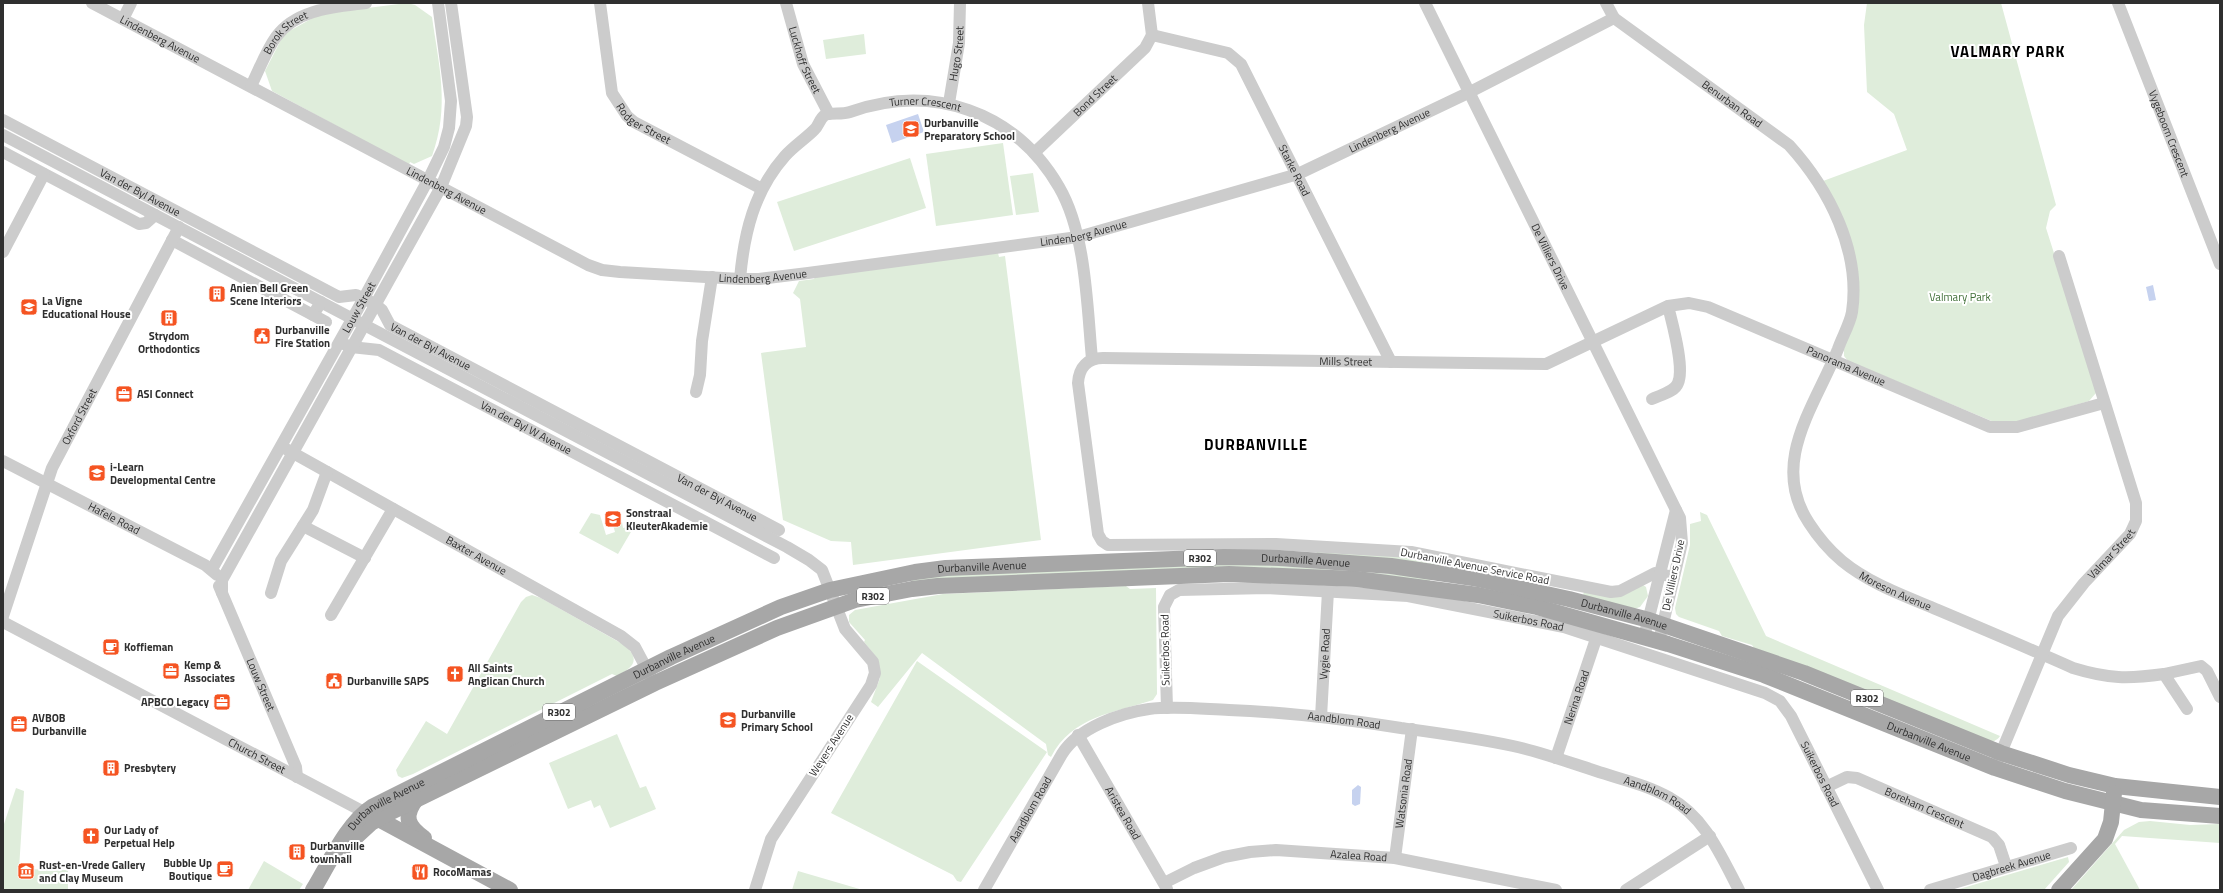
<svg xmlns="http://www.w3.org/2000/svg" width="2223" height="893" viewBox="0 0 2223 893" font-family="'Titillium Web',sans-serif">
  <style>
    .green { fill: #dfeddb }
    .water { fill: #c6d2ef }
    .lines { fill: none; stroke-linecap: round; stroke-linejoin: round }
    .minor { stroke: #ccc; stroke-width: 12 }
    .major { stroke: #a7a7a7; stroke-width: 16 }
    .labels { text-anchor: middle; stroke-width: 4; stroke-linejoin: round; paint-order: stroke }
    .shield { fill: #fff; stroke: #6d6d6d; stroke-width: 1 }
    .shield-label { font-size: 10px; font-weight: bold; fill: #2f2f2f }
    .street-label { font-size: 11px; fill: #2f2f2f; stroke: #fff }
    .poi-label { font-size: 11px; font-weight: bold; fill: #2f2f2f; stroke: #fff; text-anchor: start }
    .park-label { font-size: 11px; fill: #406f38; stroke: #fff }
    .district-label { font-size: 15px; font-weight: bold; letter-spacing: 1px; fill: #000; stroke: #fff }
  </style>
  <rect width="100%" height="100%" fill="#fff"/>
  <g class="green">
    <path d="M407,3L415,5L432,17C439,67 450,106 432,156L414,164L410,162L409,165L272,91L265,71L284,34L320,14Z"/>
    <polygon points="1867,3 2001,3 2056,205 2050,211 2046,228 2096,385 2096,393 2089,401 2018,422 1994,422 1848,361 1844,356 1844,349 1858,302 1823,181 1907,150 1894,114 1867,92 1864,25"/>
    <polygon points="864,34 866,54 826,59 823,40"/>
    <polygon points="1003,143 1013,215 936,226 926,154"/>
    <polygon points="910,158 926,208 794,251 777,202"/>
    <polygon points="1033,173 1039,212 1016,215 1010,176"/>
    <polygon points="998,253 999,257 1005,256 1041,540 853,565 851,542 831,541 783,520 761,353 806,347 800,299 793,293 799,281 814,279 815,277"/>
    <path d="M1700,512L1707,515L1766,636L2000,736C1997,741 1992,742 1987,742L1754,648L1752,645L1722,636L1719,631L1679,617L1676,614L1675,608L1690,545V524L1701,521Z"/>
    <polygon points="591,513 600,515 606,535 615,532 613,525 622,522 623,528 635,525 618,554 579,533"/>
    <polygon points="1316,551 1406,556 1477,570 1317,553"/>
    <polygon points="1238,563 1430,577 1430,582 912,581 912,579 960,574"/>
    <polygon points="1643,585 1646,587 1648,596 1640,607 1634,609 1583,596 1584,591"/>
    <path d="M1126,586L1130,589L1156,588L1157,694L1153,700C1114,713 1072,716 1051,757L1048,755L1046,744L922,653L878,707L871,702L880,678L877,658L864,642L865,640L849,622V615L855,610L943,594Z"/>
    <path d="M532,595L541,598L626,646C641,661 632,668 617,676L612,674L413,774L402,778L398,776L396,770L426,721L447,734L521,602L526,597Z"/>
    <polygon points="917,661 1047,752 961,882 957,881 953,875 831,813"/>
    <polygon points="617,734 640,788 646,786 656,809 610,828 600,805 594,808 591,800 568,809 549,763"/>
    <polygon points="16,788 24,791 19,869 68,870 68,890 3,890 3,827"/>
    <polygon points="2150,821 2190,825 2220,824 2220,843 2122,836 2115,844 2140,890 2071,890 2124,830 2139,822"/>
    <polygon points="2068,857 2069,862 2044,890 1956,890"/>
    <polygon points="264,861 303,884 299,890 248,890"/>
    <polygon points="798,871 863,890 792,890"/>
  </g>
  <g class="water">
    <polygon points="918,114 924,132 892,143 886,125"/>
    <polygon points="2153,285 2156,300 2149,301 2146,287"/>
    <polygon points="1358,785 1361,787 1360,804 1355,806 1352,804 1352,790"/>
  </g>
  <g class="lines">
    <g class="minor">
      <path id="s1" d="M92,3L588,265L602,270L620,272L740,279H759L808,273L1078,237L1298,174L1470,92L1614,18"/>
      <path id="s2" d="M600,3L612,93L627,116L634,122L762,189"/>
      <path id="s3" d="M786,3L803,64L829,114"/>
      <polyline points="1148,3 1152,35"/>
      <path id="s4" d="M1425,3L1680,518L1682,543L1659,641"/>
      <path id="s5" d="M1606,3L1614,18L1789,145C1829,189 1861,251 1852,312C1850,324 1842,337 1838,349C1815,406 1769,463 1809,523C1818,537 1829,550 1842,561C1870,584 1905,596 1938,610C1983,629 2028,648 2073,668C2109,679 2128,679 2164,674L2187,709"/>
      <path id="s6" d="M2118,3L2220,264"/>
      <polyline points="123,19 131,3"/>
      <path id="s7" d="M1152,35L1228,53L1241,64L1391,362"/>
      <path id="s8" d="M251,86C259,70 266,51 276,37C296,9 335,7 366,3"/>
      <path id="s9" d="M949,103L959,43L960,3"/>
      <path id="s10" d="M3,120L339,297L356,295L375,304L382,310L390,325L779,530"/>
      <polyline points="3,135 787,547 809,560 822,570 845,629 873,662 875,673 871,685 771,839 755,890"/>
      <polyline points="3,152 139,224 146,223 155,215"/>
      <path id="s11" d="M1034,153L1145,48L1152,35"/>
      <polyline points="172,240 313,315 321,302"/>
      <polyline points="3,252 44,174"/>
      <path id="s12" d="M740,279C744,233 754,191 785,156C794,146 805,139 814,130C819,126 819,119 825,115C832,112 841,115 850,112C932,83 1015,111 1059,187C1086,233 1087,306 1092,359"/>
      <polyline points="313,315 326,322"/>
      <path id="s13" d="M344,344L351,347L379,350L774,558"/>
      <polyline points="696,392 700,375 702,341 712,277"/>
      <path d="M1652,399C1660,395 1675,392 1678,383C1685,367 1672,323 1668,306"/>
      <path id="s14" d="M286,449L621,636L635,647L651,677"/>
      <path id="s15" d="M3,461L205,565L217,575"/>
      <polyline points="303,526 365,558"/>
      <path id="s16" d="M212,569L364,298L428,180L444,147L449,128L451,101L438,3"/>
      <path id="s17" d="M1674,577L1655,573L1620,591L1611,592L1411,552L1276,544L1108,545L1102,541L1098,534L1078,383C1079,367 1088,358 1103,358L1546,364L1668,306L1689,303L1708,307L1990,427H2017L2104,403"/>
      <path id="s18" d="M219,586L296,767L297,777"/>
      <polyline points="222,593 222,580 441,187 466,126 467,117 451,3"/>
      <polyline points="271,593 281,561 313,510 327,472"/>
      <polyline points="331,615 393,509"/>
      <path id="s19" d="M3,616L52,468L179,227"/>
      <path id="s20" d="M3,622L364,812"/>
      <polyline points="1644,637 1676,510"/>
      <polyline points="2164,674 2201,666 2207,671 2220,697"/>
      <path id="s21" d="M1167,708L1164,607L1170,595L1179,590L1267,588L1408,596L1564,627L1765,693L1780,701L1791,716L1878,890"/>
      <path id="s22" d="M1321,717L1328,591"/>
      <path id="s23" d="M1078,735L1167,889"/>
      <path id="s24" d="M1556,758L1597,636"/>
      <path id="s25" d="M1998,760L2058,616L2084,583L2130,534L2136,521V503L2059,256"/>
      <path id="s26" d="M1826,787L1847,777L1857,778L1992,837L1999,845L2006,866"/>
      <path id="s27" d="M1395,858L1412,729"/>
      <path id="s28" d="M1164,883L1194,868L1224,857L1250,852L1276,850L1395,858L1556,890"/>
      <path id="s29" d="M984,890L1062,754C1078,728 1120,713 1149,709C1175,706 1203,709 1229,710C1286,712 1344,719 1401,728C1438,733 1476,738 1513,746C1541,752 1568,762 1596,771C1620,779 1648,785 1670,798C1705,817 1721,856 1739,890"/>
      <polyline points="1626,890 1710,836"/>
      <path id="s30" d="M1930,890L2071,848"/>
    </g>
    <g class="major">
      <path d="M417,798C403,816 407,826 424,838"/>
      <polyline points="371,815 510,890"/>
      <path id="s31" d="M346,846L371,823L393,811L655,683L777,628L855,600L912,589L938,586L1229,574L1357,579L1478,595L1537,607L1668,644L1764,675L1995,768L2065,791L2141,810L2220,816"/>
      <path id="s32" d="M313,890C329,864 347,823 372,807L671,657L781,607L830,590L915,572L946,568L1224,557L1279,558L1391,566L1473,578L1569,599L1649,620L1804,673L2001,753L2069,775L2115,786L2220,797"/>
      <polyline points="2059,890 2105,839 2111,822 2114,793"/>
    </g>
  </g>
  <defs>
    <g id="school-square" transform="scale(0.9)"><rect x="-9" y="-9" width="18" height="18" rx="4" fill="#f55422" stroke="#fff"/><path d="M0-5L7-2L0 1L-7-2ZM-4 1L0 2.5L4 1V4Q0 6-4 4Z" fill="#fff"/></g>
    <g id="building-square" transform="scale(0.9)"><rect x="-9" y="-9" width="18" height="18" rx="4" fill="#f55422" stroke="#fff"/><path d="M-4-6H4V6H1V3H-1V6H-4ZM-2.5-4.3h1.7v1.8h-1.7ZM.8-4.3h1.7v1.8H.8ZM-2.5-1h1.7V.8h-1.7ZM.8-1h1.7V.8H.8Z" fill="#fff"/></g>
    <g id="civic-square" transform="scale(0.9)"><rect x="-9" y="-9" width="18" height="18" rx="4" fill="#f55422" stroke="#fff"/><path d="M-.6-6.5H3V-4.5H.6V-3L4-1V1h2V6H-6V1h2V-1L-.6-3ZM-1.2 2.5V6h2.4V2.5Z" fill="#fff"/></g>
    <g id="office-square" transform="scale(0.9)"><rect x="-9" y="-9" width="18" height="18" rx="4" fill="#f55422" stroke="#fff"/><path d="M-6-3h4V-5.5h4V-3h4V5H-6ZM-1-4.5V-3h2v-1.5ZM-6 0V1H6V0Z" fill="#fff"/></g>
    <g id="cafe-square" transform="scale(0.9)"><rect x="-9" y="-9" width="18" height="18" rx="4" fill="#f55422" stroke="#fff"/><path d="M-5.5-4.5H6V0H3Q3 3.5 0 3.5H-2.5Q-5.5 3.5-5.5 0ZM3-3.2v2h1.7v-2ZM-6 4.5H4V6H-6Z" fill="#fff"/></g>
    <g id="church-square" transform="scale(0.9)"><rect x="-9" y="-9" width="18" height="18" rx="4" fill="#f55422" stroke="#fff"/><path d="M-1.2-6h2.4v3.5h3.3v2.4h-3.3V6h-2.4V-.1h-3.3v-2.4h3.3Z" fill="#fff"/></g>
    <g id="museum-square" transform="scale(0.9)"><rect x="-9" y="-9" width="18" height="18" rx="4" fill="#f55422" stroke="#fff"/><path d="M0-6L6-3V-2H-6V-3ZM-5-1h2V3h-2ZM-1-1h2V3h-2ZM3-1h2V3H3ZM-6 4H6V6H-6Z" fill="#fff"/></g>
    <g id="restaurant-square" transform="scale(0.9)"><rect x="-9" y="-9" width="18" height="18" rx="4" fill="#f55422" stroke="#fff"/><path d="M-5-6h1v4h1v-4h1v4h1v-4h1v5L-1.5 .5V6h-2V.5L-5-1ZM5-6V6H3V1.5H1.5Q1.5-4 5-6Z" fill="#fff"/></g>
  </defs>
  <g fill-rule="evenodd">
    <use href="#school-square" x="911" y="129"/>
    <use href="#building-square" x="217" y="294"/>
    <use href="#school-square" x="29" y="307"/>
    <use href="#building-square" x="169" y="318"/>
    <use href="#civic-square" x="262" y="336"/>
    <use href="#office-square" x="124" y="394"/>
    <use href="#school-square" x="97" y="473"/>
    <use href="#school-square" x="613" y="519"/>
    <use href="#cafe-square" x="111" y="647"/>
    <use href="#office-square" x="171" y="671"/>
    <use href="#church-square" x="455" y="674"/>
    <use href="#civic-square" x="334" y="681"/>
    <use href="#office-square" x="222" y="702"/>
    <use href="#school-square" x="728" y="720"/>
    <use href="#office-square" x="19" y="724"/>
    <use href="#building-square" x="111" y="768"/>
    <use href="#church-square" x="91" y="836"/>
    <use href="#building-square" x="297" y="852"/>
    <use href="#cafe-square" x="225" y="869"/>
    <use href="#museum-square" x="26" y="871"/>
    <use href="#restaurant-square" x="420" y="872"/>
  </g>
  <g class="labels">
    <g class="shield">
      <rect x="1184" y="550" width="32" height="16" rx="3"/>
      <rect x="857" y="588" width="32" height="16" rx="3"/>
      <rect x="1851" y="690" width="32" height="16" rx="3"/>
      <rect x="543" y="704" width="32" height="16" rx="3"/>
    </g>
    <g class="shield-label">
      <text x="1200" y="562">R302</text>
      <text x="873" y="600">R302</text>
      <text x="1867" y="702">R302</text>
      <text x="559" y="716">R302</text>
    </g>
    <g class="street-label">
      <text dy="4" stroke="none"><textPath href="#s8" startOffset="65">Borok Street</textPath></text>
      <text dy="4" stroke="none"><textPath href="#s1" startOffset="77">Lindenberg Avenue</textPath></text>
      <text dy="4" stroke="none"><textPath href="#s9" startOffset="50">Hugo Street</textPath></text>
      <text dy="4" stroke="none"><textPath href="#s3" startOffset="60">Luckhoff Street</textPath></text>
      <text dy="4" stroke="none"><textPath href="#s11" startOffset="84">Bond Street</textPath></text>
      <text dy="4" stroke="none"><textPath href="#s5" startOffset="163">Benurban Road</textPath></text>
      <text dy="4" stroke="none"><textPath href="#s12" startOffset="293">Turner Crescent</textPath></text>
      <text dy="4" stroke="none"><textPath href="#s2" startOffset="136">Rodger Street</textPath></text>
      <text dy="4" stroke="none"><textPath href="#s1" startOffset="1385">Lindenberg Avenue</textPath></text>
      <text dy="4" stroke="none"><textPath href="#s6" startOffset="140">Vygeboom Crescent</textPath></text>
      <text dy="4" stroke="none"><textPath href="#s7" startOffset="214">Starke Road</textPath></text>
      <text dy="4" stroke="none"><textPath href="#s1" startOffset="401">Lindenberg Avenue</textPath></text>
      <text dy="4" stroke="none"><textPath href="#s10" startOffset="155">Van der Byl Avenue</textPath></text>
      <text dy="4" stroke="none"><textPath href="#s1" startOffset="1061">Lindenberg Avenue</textPath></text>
      <text dy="4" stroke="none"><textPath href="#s4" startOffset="283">De Villiers Drive</textPath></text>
      <text dy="4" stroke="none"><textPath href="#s1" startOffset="737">Lindenberg Avenue</textPath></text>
      <text dy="4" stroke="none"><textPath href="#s16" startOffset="300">Louw Street</textPath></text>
      <text dy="4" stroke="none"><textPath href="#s10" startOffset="490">Van der Byl Avenue</textPath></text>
      <text dy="4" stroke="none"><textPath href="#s17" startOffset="1025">Mills Street</textPath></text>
      <text dy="4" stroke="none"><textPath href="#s17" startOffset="1551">Panorama Avenue</textPath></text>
      <text dy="4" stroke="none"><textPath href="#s19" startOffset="214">Oxford Street</textPath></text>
      <text dy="4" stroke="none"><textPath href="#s13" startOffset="202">Van der Byl W Avenue</textPath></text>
      <text dy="4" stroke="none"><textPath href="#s10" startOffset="814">Van der Byl Avenue</textPath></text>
      <text dy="4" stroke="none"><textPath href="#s15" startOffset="125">Hafele Road</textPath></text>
      <text dy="4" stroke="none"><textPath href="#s25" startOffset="238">Valmar Street</textPath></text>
      <text dy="4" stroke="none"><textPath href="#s14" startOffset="218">Baxter Avenue</textPath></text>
      <text dy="4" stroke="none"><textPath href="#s32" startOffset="1088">Durbanville Avenue</textPath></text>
      <text transform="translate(1475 566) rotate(11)" y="4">Durbanville Avenue Service Road</text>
      <text dy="4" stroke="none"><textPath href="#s32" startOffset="764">Durbanville Avenue</textPath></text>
      <text transform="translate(1673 575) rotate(-78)" y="4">De Villiers Drive</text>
      <text dy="4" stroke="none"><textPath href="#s5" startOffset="755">Moreson Avenue</textPath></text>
      <text dy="4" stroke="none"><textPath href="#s32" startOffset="1412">Durbanville Avenue</textPath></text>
      <text dy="4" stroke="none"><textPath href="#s21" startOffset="477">Suikerbos Road</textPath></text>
      <text transform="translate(1165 650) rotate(-91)" y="4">Suikerbos Road</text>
      <text dy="4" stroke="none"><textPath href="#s22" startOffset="63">Vygie Road</textPath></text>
      <text dy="4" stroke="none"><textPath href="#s32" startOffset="440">Durbanville Avenue</textPath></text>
      <text dy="4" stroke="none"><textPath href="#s18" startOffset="107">Louw Street</textPath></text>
      <text dy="4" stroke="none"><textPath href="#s24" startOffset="64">Nerina Road</textPath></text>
      <text dy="4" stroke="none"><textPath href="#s29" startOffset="453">Aandblom Road</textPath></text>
      <text dy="4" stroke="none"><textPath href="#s31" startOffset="1668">Durbanville Avenue</textPath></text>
      <text transform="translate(831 745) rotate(-57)" y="4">Weyers Avenue</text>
      <text dy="4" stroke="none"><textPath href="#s20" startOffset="287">Church Street</textPath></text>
      <text dy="4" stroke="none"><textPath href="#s21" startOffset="825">Suikerbos Road</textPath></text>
      <text dy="4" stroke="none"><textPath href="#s27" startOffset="65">Watsonia Road</textPath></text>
      <text dy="4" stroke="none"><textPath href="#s29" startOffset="777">Aandblom Road</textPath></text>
      <text dy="4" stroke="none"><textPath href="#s32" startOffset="116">Durbanville Avenue</textPath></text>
      <text dy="4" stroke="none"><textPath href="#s26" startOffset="107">Boreham Crescent</textPath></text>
      <text dy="4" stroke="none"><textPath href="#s29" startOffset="93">Aandblom Road</textPath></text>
      <text dy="4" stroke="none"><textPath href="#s23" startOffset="90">Aristea Road</textPath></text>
      <text dy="4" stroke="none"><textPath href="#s28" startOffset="201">Azalea Road</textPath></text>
      <text dy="4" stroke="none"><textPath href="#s30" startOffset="85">Dagbreek Avenue</textPath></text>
    </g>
    <g class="poi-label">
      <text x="924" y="127">Durbanville<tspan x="924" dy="13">Preparatory School</tspan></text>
      <text x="230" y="292">Anien Bell Green<tspan x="230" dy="13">Scene Interiors</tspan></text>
      <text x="42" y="305">La Vigne<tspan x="42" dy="13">Educational House</tspan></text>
      <text x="275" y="334">Durbanville<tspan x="275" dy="13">Fire Station</tspan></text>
      <text x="169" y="340" text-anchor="middle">Strydom<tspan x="169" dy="13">Orthodontics</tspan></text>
      <text x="137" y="398">ASI Connect</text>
      <text x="110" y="471">i-Learn<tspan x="110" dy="13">Developmental Centre</tspan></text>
      <text x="626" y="517">Sonstraal<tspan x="626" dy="13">KleuterAkademie</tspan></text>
      <text x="124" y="651">Koffieman</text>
      <text x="184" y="669">Kemp &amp;<tspan x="184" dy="13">Associates</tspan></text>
      <text x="468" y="672">All Saints<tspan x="468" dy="13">Anglican Church</tspan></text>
      <text x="347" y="685">Durbanville SAPS</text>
      <text x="209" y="706" text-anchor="end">APBCO Legacy</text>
      <text x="741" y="718">Durbanville<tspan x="741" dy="13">Primary School</tspan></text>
      <text x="32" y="722">AVBOB<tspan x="32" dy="13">Durbanville</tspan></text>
      <text x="124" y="772">Presbytery</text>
      <text x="104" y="834">Our Lady of<tspan x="104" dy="13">Perpetual Help</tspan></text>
      <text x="310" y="850">Durbanville<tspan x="310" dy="13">townhall</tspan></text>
      <text x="212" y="867" text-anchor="end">Bubble Up<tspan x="212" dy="13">Boutique</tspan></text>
      <text x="39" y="869">Rust-en-Vrede Gallery<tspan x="39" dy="13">and Clay Museum</tspan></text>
      <text x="433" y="876">RocoMamas</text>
    </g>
    <g class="park-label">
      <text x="1960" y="301">Valmary Park</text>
    </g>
    <g class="district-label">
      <text x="2008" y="57">VALMARY PARK</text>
      <text x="1256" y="450">DURBANVILLE</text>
    </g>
  </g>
  <rect width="2223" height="893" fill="none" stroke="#2f2f2f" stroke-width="8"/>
</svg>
